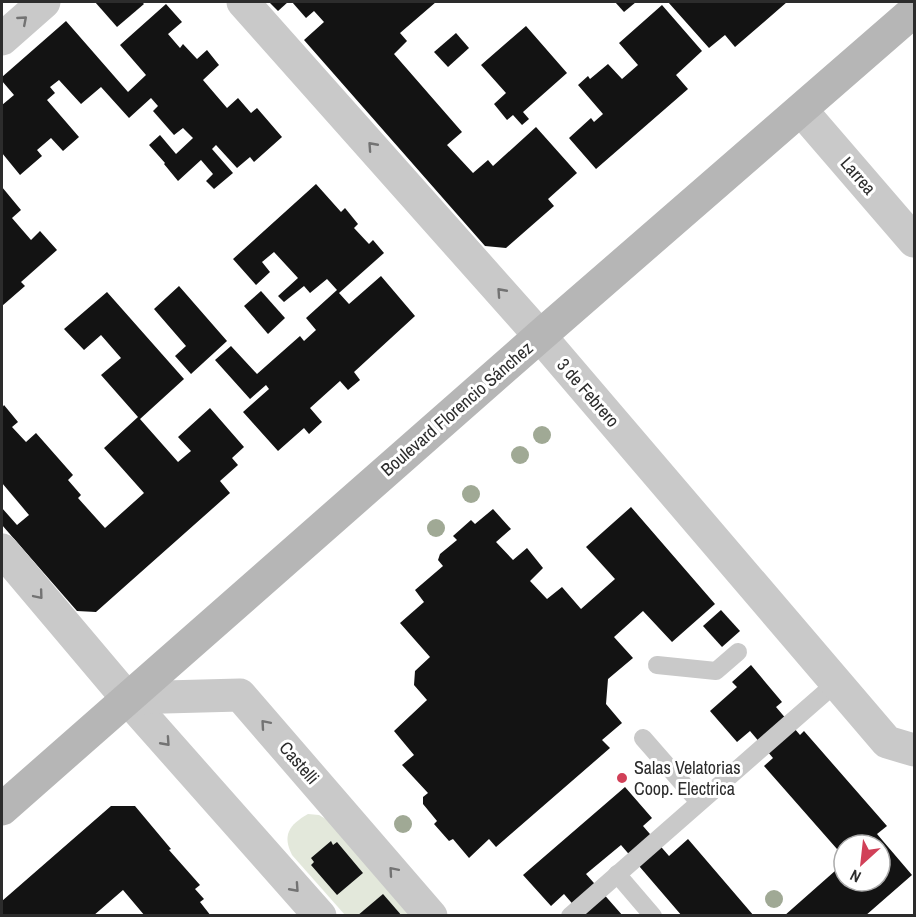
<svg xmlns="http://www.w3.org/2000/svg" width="916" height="917" viewBox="0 0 916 917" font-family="'Archivo Narrow',sans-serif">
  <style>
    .green { fill: #e3e8db }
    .building { fill: #131313 }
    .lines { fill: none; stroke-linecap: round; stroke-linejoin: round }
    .lane { stroke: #c9c9c9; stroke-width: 18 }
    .street { stroke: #c9c9c9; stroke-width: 33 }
    .secondary { stroke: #b6b6b6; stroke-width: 33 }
    .tree { fill: #a0a995 }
    .oneway { stroke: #737373 }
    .poi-dot { fill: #d14058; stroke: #fff; stroke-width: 2 }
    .labels { text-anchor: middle; stroke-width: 6; stroke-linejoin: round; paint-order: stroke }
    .street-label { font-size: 18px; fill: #2c2c2c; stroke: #fff }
    .poi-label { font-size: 18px; fill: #2c2c2c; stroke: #fff; text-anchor: start }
  </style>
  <rect width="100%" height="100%" fill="#fff"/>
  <path class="green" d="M308,814L319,815L331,822L413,915H345L292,855C282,835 289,825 308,814Z"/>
  <g class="building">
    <polygon points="95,2 142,2 144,4 117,27"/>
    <polygon points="269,2 288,2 278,11"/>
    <polygon points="292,2 436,2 400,33 407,41 394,54 462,132 447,145 473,173 488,160 493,166 536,127 577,173 548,199 554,206 506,248 485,246 304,40 324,22 314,11 306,18"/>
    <polygon points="615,2 636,2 624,12"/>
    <polygon points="668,2 787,2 735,47 725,35 709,48"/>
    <polygon points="166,4 182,22 168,34 180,48 183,44 197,59 207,50 219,65 203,80 227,108 238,98 251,113 257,108 282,137 254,162 250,157 237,168 216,145 212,149 233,173 214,189 206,181 213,174 201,160 178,181 164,164 165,163 149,145 160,135 176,154 193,138 183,128 174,135 153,111 158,106 151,98 129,118 101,87 81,104 59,80 50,87 55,93 47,100 79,137 63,151 51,138 37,150 42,156 20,175 2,153 2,105 14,95 2,81 2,77 66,21 128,92 146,75 120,45"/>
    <polygon points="662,5 702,51 676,75 688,89 596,169 569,138 591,118 594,122 603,114 578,85 588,76 590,79 608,64 622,79 638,65 619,43"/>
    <polygon points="526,26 567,73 523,112 529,119 522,125 513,115 507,120 494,104 506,93 481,65"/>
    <polygon points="456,33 469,48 448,67 434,52"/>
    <polygon points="316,184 341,212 345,208 358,224 354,228 369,244 373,240 384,253 339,293 349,304 381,276 415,316 354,372 360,380 348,390 340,381 310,408 322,422 309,434 304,428 278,451 243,412 269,389 266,385 250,399 215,360 231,346 257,374 300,336 304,341 316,330 306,318 337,290 327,279 310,293 304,286 284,302 278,296 298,278 274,252 262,262 270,272 256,285 233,259"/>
    <polygon points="2,187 21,210 12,218 31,240 40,231 57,250 21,282 25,286 2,306"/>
    <polygon points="179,286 227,341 191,374 175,356 186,346 154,309"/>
    <polygon points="261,291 285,318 268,334 244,306"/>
    <polygon points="107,292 184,379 140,419 178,462 191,451 178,437 210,408 244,447 232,458 238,465 220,481 230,493 96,612 77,611 2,525 2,508 17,525 29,515 2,483 2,408 4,405 18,422 12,427 26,442 36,433 73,475 68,480 81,495 78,498 105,528 144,493 104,448 138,417 101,375 121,358 101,335 84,350 64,329"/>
    <polygon points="631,507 715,604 672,642 643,611 614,637 633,658 608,679 606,704 622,723 602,740 610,748 496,847 489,839 469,858 453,839 449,841 434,824 437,821 423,804 423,797 428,793 402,765 414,755 394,731 427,700 414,685 415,671 430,657 400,623 424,602 415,590 443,566 438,560 440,554 457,540 453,536 471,520 475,524 493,509 511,529 496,542 513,560 527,548 543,568 530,581 547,599 562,587 581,609 615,579 586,547"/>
    <polygon points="721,610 740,631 722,647 703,626"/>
    <polygon points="751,665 782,702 776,707 800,735 804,731 887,826 877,834 912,875 865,916 784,916 844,863 844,881 880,881 880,845 844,845 844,857 764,766 773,758 750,731 737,742 710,711 737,687 732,682"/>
    <polygon points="625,787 652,818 643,826 669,856 688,839 754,916 682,916 621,845 586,874 623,916 583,916 564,894 551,906 523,875"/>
    <polygon points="111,806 135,806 171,849 169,850 200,885 195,889 204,899 200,902 211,916 145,916 123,890 93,916 2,916 2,901"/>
    <polygon points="331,841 333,845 337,842 363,873 337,895 311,865 314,862 311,858"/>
    <polygon points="383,894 402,916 357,916"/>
  </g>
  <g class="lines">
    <g class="lane">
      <polyline points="657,665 716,671 738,652"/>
      <polyline points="643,738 699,802"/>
      <polyline points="617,874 653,916"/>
      <polyline points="570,916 836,683"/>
    </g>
    <g class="street">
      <polyline points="243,2 540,336 887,742 914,750"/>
      <polyline points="2,39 44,2"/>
      <polyline points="802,111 914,241"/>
      <polyline points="2,550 127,698 320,916"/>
      <polyline points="127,698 240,695 431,916"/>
    </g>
    <polyline class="secondary" points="2,809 540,336 914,11"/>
  </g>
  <g class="tree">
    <circle cx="542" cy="435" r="9"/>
    <circle cx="520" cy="455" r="9"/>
    <circle cx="471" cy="494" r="9"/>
    <circle cx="436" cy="528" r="9"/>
    <circle cx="403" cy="824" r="9"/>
    <circle cx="774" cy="899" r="9"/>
  </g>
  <defs><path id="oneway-chevron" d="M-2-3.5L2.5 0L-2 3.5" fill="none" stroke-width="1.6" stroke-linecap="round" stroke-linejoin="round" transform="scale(1.5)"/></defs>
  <g class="oneway">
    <use href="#oneway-chevron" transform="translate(23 20) rotate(-41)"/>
    <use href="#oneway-chevron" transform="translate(372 146) rotate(-132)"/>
    <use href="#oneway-chevron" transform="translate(501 292) rotate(-132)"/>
    <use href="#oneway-chevron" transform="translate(39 595) rotate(50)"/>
    <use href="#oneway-chevron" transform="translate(265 724) rotate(-131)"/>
    <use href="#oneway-chevron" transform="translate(166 742) rotate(48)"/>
    <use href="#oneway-chevron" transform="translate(393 871) rotate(-131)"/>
    <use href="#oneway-chevron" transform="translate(295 888) rotate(48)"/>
  </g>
  <circle class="poi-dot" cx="622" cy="778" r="6"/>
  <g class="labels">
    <g class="street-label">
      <text transform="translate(858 176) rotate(49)" y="6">Larrea</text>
      <text transform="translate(588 393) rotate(49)" y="6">3 de Febrero</text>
      <text transform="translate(457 409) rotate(-41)" y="6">Boulevard Florencio Sánchez</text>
      <text transform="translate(299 763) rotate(49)" y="6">Castelli</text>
    </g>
    <g class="poi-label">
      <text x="634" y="774">Salas Velatorias<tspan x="634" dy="21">Coop. Electrica</tspan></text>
    </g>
  </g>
  <rect width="916" height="917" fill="none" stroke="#2c2c2c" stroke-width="6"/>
  <g transform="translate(862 863) rotate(207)"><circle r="28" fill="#ffffff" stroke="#ababab" stroke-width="1.5"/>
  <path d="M0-4.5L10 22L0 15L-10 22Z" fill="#d14058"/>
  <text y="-9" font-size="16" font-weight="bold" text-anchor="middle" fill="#2c2c2c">N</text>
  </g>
</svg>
